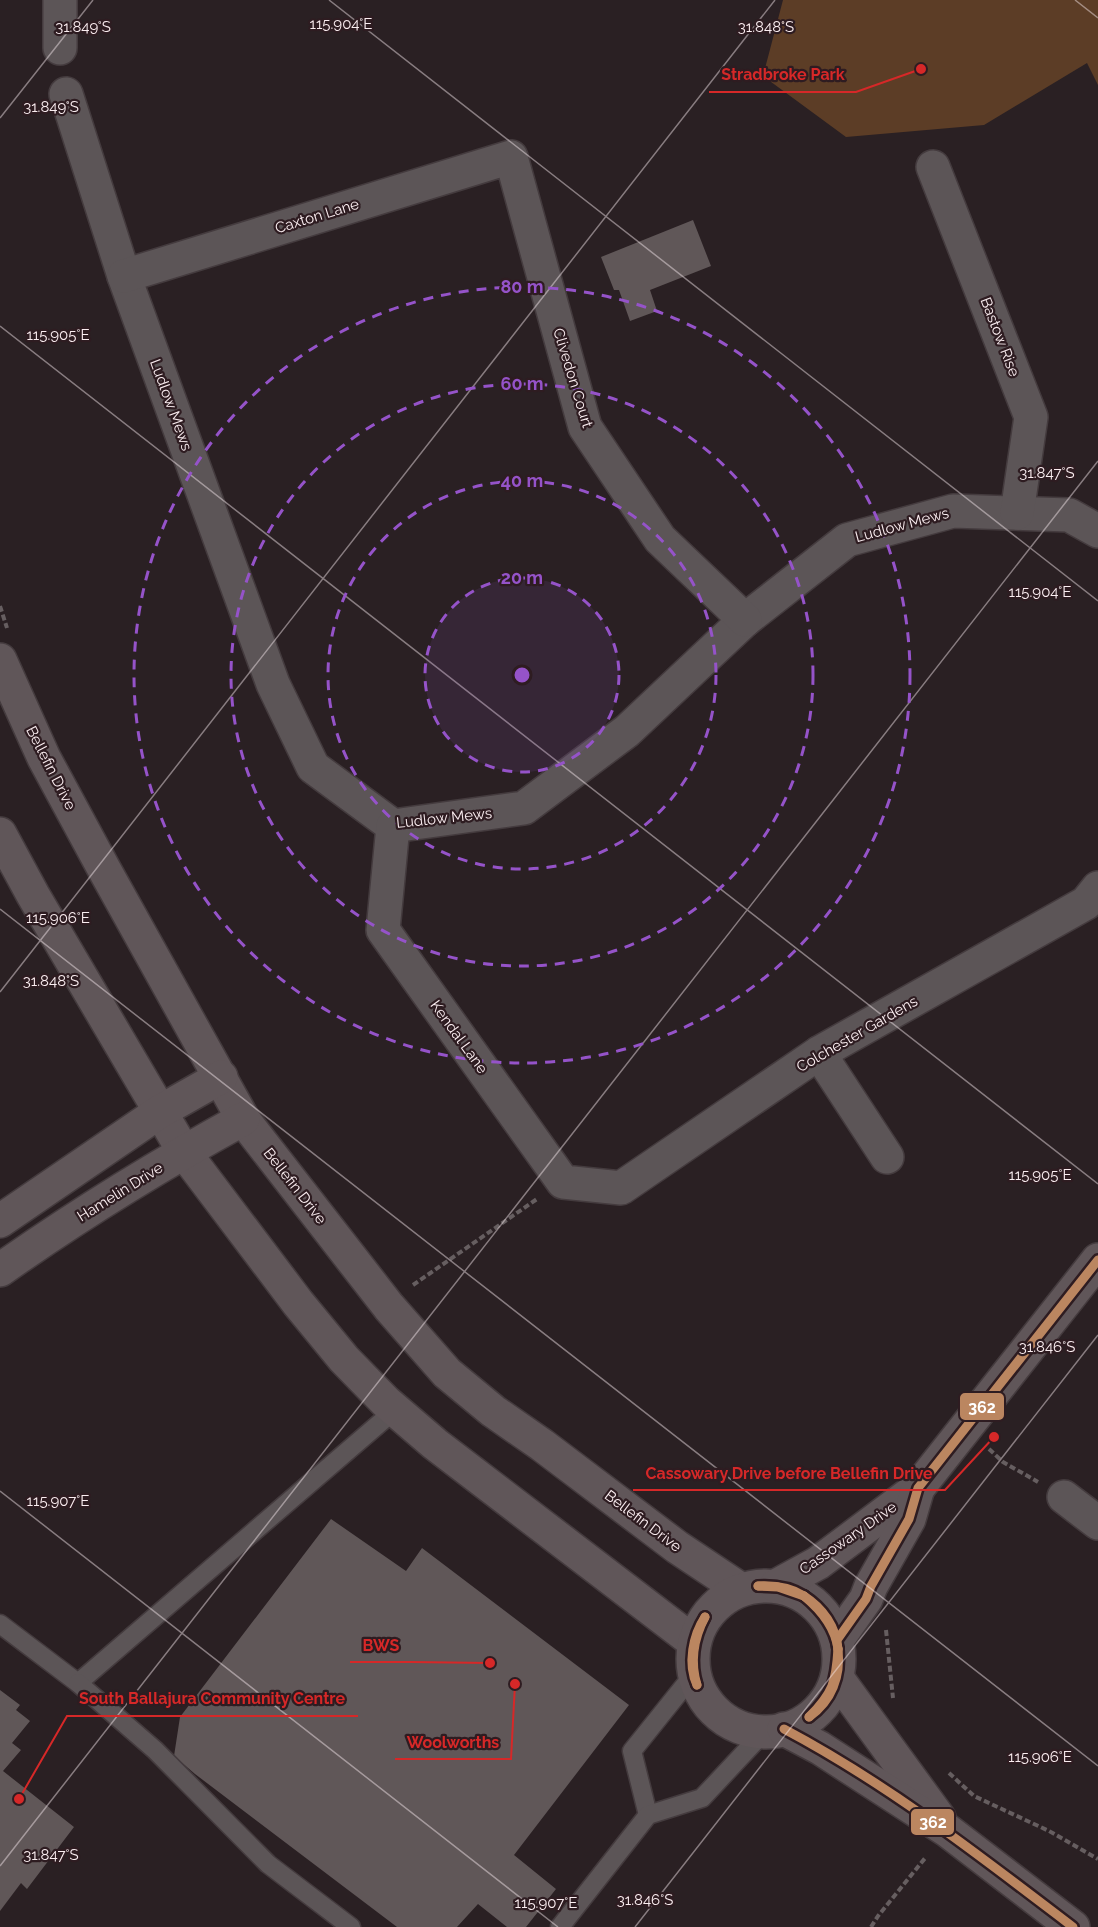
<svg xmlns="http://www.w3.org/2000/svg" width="1098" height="1927" viewBox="0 0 1098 1927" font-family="Raleway,sans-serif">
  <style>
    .green { fill: #5c3d26 }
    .building { fill: #605758 }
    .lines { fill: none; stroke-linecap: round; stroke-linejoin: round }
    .lane-casing { stroke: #443b3e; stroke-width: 21 }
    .street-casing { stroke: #443b3e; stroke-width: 36 }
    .secondary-casing { stroke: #443b3e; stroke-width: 36 }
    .path { stroke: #665e60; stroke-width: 4; stroke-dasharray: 6 3; stroke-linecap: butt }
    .lane { stroke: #5c5557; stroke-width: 18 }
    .street { stroke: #5c5557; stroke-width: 33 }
    .secondary { stroke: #605659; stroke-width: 33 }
    .bus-1-casing { stroke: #2e1c21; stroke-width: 14 }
    .bus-1 { stroke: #bb8660; stroke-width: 9 }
    .ticks { fill: none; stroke: #fbeef1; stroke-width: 1.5; stroke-opacity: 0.45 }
    .ring { fill: none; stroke: #9553c9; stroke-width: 3; stroke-dasharray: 10 8 }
    .labels { text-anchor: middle; stroke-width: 4.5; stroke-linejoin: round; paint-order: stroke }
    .street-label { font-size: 15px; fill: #fbeef1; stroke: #2e1c21 }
    .ticks-label { font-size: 15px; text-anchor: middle; fill: #fbeef1; stroke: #2e1c21; stroke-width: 4.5; stroke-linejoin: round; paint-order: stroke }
    .centre { fill: #9553c9; stroke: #2e1c21; stroke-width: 3 }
    .ring-label { font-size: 18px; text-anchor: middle; font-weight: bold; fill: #9553c9; stroke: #2e1c21; stroke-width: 4.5; stroke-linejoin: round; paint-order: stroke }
    .leader { fill: none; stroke: #d62828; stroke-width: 2 }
    .callout-dot { fill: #d62828; stroke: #2e1c21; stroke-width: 2 }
    .callout-label { font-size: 16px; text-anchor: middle; font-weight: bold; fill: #d62828; stroke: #2e1c21; stroke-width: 4.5; stroke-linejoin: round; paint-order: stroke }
    .line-badge { stroke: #2e1c21; stroke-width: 2 }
    .badge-label { font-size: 16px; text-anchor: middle; font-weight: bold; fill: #fff }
  </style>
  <rect width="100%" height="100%" fill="#2a2023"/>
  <polygon class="green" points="783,0 1098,0 1098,85 1087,63 984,125 846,137 763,76"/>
  <g class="building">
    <polygon points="693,220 711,266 650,290 657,311 630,321 619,290 614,290 601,257"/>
    <polygon points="331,1519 406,1571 422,1548 629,1705 514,1855 556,1889 526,1927 507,1927 478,1904 457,1927 397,1927 195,1774 174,1756 180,1717"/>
    <polygon points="0,1690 20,1705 16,1710 30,1721 12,1743 21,1750 3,1771 74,1827 27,1889 21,1883 0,1911"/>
  </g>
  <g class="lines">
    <g class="lane-casing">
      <g id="lane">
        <polyline points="0,1624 78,1683 395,1410"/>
        <polyline points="78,1683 155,1750 268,1864 351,1927"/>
        <polyline points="648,1815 632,1751 693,1675"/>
        <polyline points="560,1927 648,1815 702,1798 763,1733"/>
      </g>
    </g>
    <g class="street-casing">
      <g id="street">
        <polyline points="60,48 60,0"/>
        <polyline points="66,94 124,276 273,684 313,767 393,826 524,808 627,731 745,620 847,540 953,511 1069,515 1098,531"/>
        <polyline points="933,167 1031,417 1017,513"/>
        <polyline points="124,276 511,157 585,427 660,539 745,620"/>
        <polyline points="393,826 383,930 563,1182 621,1188 819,1053 1086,903 1098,888"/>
        <polyline points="819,1053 887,1157"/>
        <polyline points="1064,1497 1098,1523"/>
      </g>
    </g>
    <g class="secondary-casing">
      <g id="secondary">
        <polyline points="0,660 44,758 104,869 243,1119 389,1307 447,1373 493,1411 542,1445 677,1547 740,1589"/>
        <polyline points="0,834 33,895 184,1152 298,1303 344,1359 386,1402 435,1444 694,1642"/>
        <polyline points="0,1221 161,1111 221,1077"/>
        <path d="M0,1270C78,1215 159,1165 243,1119"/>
        <circle cx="766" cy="1659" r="73"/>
        <polyline points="776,1586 818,1563 918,1488 1098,1260"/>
        <polyline points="837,1640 866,1599 871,1586 909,1519 918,1488"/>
        <polyline points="837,1678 939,1818"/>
        <polyline points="784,1729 820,1748 948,1831 1073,1927"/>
      </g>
    </g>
    <g class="path">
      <polyline points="0,606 7,628"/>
      <polyline points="413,1285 537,1199"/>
      <polyline points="989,1449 1003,1462 1038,1482"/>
      <polyline points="886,1630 893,1698"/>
      <polyline points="949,1773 974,1796 1049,1831 1098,1859"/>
      <polyline points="871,1927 878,1916 926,1857"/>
    </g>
    <use href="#lane" class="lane"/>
    <use href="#street" class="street"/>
    <use href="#secondary" class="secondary"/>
    <g class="bus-1-casing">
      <g id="bus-1">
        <path d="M758,1586C774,1585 790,1587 804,1596"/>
        <polyline points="758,1586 778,1587 804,1596"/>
        <path d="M804,1596C823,1608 836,1627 838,1649"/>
        <path d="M804,1596C821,1610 835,1627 838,1649"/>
        <polyline points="837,1640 866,1599 871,1586 909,1519 918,1488 1098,1260"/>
        <path d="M697,1685C687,1664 693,1635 705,1617"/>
        <path d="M697,1685C690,1662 694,1638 705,1617"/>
        <path d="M809,1717C833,1693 836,1682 838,1649"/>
        <path d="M809,1717C832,1701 841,1676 838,1649"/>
        <path d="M784,1729C888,1784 980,1856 1073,1927"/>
      </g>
    </g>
    <use href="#bus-1" class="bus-1"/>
  </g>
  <path class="ticks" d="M329,0L1098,601M1075,0L1098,18M0,118L93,0M0,326L1098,1184M0,909L1098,1766M0,992L775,0M0,1491L558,1927M0,1866L1098,461M635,1927L1098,1335"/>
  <circle cx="522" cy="675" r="97" fill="#9553c9" fill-opacity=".12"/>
  <g class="ring">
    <circle cx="522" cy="675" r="97"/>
    <circle cx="522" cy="675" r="194"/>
    <circle cx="522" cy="675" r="291"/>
    <circle cx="522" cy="675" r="388"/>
  </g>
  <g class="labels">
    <g class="street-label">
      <text transform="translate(317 216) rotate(-17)" y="5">Caxton Lane</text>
      <text transform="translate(1000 337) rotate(69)" y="5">Bastow Rise</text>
      <text transform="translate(573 378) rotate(73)" y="5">Clivedon Court</text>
      <text transform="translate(171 405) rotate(70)" y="5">Ludlow Mews</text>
      <text transform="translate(902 525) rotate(-15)" y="5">Ludlow Mews</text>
      <text transform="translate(51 768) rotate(63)" y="5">Bellefin Drive</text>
      <text transform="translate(444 818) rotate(-6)" y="5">Ludlow Mews</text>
      <text transform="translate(857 1034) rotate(-30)" y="5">Colchester Gardens</text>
      <text transform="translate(459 1037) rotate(54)" y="5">Kendal Lane</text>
      <text transform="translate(295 1186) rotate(52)" y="5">Bellefin Drive</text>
      <text transform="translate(120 1192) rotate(-32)" y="5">Hamelin Drive</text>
      <text transform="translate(643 1521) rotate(37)" y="5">Bellefin Drive</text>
      <text transform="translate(848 1538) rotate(-35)" y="5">Cassowary Drive</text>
    </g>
  </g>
  <g class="ticks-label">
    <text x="341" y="29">115.904°E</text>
    <text x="83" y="32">31.849°S</text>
    <text x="766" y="32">31.848°S</text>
    <text x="51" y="112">31.849°S</text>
    <text x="58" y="340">115.905°E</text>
    <text x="1047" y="478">31.847°S</text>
    <text x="1040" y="597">115.904°E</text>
    <text x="58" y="923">115.906°E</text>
    <text x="51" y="986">31.848°S</text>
    <text x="1040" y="1180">115.905°E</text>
    <text x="1047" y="1352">31.846°S</text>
    <text x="58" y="1506">115.907°E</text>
    <text x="1040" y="1762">115.906°E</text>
    <text x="51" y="1860">31.847°S</text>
    <text x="645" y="1905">31.846°S</text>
    <text x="546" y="1908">115.907°E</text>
  </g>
  <circle cx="522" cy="675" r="9" class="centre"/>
  <g class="ring-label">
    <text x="522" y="293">80 m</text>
    <text x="522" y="390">60 m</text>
    <text x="522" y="487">40 m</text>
    <text x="522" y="584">20 m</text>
  </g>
  <path class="leader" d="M921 69L856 92H709M994 1437L945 1490H633M490 1663L411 1662H350M19 1799L67 1716H358M515 1684L511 1759H395"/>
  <g class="callout-dot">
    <circle cx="921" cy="69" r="6"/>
    <circle cx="994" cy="1437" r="6"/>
    <circle cx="490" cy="1663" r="6"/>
    <circle cx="19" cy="1799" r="6"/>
    <circle cx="515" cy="1684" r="6"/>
  </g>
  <g class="callout-label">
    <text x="783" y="80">Stradbroke Park</text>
    <text x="789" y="1479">Cassowary Drive before Bellefin Drive</text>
    <text x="381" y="1651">BWS</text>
    <text x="212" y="1704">South Ballajura Community Centre</text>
    <text x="453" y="1748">Woolworths</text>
  </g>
  <g class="line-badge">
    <rect x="959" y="1392" width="46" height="29" rx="6" fill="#bb8660"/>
    <rect x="910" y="1808" width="45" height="28" rx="6" fill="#bb8660"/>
  </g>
  <g class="badge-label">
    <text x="982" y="1413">362</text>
    <text x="933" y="1828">362</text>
  </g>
</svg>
